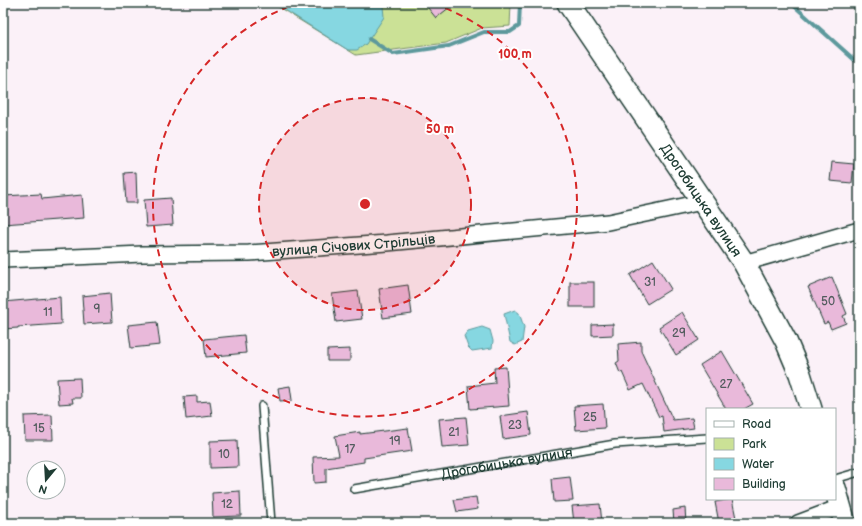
<svg xmlns="http://www.w3.org/2000/svg" width="862" height="526" viewBox="0 0 862 526" font-family="'Balsamiq Sans',sans-serif">
  <style>
    .green { fill: #cbe196; stroke: #758f65 }
    .water { fill: #86d7e1; stroke: #5d999c }
    .lines { fill: none; stroke-linecap: round; stroke-linejoin: round }
    .stream { stroke: #5d999c; stroke-width: 4 }
    .building { fill: #e9b9da; stroke: #1f3d34 }
    .lane-casing { stroke: #1f3d34; stroke-width: 10 }
    .street-casing { stroke: #1f3d34; stroke-width: 18 }
    .secondary-casing { stroke: #1f3d34; stroke-width: 24 }
    .lane { stroke: #fff; stroke-width: 7 }
    .street { stroke: #fff; stroke-width: 15 }
    .secondary { stroke: #fff; stroke-width: 21 }
    .ring { fill: none; stroke: #d62828; stroke-width: 2; stroke-dasharray: 7 5 }
    .labels { text-anchor: middle; stroke-width: 4; stroke-linejoin: round; paint-order: stroke }
    .number-label { font-size: 12px; fill: #525c5e }
    .street-label { font-size: 14px; fill: #1f3d34; stroke: #fff }
    .centre { fill: #d62828; stroke: #fff; stroke-width: 2 }
    .ring-label { font-size: 12px; text-anchor: middle; font-weight: bold; fill: #d62828; stroke: #fff; stroke-width: 4; stroke-linejoin: round; paint-order: stroke }
  </style>
  <rect width="100%" height="100%" fill="#fbf1f8"/>
  <filter id="ink" filterUnits="userSpaceOnUse"><feTurbulence type="fractalNoise" baseFrequency=".025" numOctaves="2"/><feDisplacementMap in="SourceGraphic" scale="8" xChannelSelector="R" yChannelSelector="G"/><feConvolveMatrix kernelMatrix="1 2 1 2 8 2 1 2 1" color-interpolation-filters="sRGB"/></filter>
  <g filter="url(#ink)">
    <polygon class="green" points="272,3 510,3 511,4 510,26 482,28 446,43 356,55"/>
    <g class="water">
      <polygon points="274,3 379,3 383,6 384,17 366,44 357,50 348,50"/>
      <polygon points="515,310 519,313 524,327 522,342 515,345 510,342 504,314"/>
      <polygon points="482,327 490,330 493,341 492,348 472,351 468,347 464,336 468,331"/>
    </g>
    <g class="lines">
      <g class="stream">
        <polyline points="791,3 859,64"/>
        <polyline points="369,39 393,54 449,46 484,32 510,32 519,26 520,3"/>
      </g>
    </g>
    <g class="building">
      <polygon points="424,3 455,3 436,18"/>
      <polygon points="832,162 854,164 852,183 830,181"/>
      <polygon points="136,172 137,203 126,203 124,173"/>
      <polygon points="41,194 42,199 82,195 84,218 3,224 3,196"/>
      <polygon points="171,198 173,225 146,227 144,200"/>
      <polygon points="653,260 671,289 647,304 630,275"/>
      <polygon points="832,277 847,314 843,316 846,323 831,329 828,322 824,324 808,287"/>
      <rect x="570" y="282" width="24" height="25"/>
      <polygon points="408,285 412,314 383,318 379,289"/>
      <polygon points="358,291 362,319 336,322 332,294"/>
      <polygon points="110,293 112,322 84,324 82,296"/>
      <polygon points="60,297 61,324 18,327 18,328 3,329 3,302"/>
      <polygon points="682,312 699,340 676,355 659,327"/>
      <polygon points="157,322 160,345 131,348 128,325"/>
      <polygon points="613,324 613,335 592,336 592,325"/>
      <polygon points="244,335 246,353 206,357 204,339"/>
      <polygon points="641,342 641,351 673,420 692,418 694,428 664,432 662,416 659,417 643,384 630,390 622,372 620,373 616,363 619,361 618,344"/>
      <polygon points="350,349 350,361 327,361 327,350"/>
      <polygon points="722,351 753,404 744,409 726,409 700,365"/>
      <polygon points="506,367 509,406 470,409 468,386 495,383 494,368"/>
      <polygon points="80,378 81,398 72,398 73,403 59,404 57,379"/>
      <polygon points="290,386 292,400 280,401 278,388"/>
      <polygon points="197,396 197,402 210,401 212,416 186,419 184,397"/>
      <polygon points="603,404 605,428 576,430 574,406"/>
      <polygon points="528,412 531,435 503,439 500,416"/>
      <polygon points="52,415 53,440 25,440 24,416"/>
      <polygon points="466,417 469,445 442,447 439,419"/>
      <polygon points="408,428 412,451 364,458 364,462 326,468 326,482 314,483 313,457 339,456 335,436 360,432 360,434"/>
      <polygon points="237,440 238,467 210,468 210,441"/>
      <polygon points="570,477 573,501 554,502 552,479"/>
      <polygon points="240,491 241,516 213,517 212,493"/>
      <polygon points="476,497 478,509 457,512 454,500"/>
      <polygon points="732,499 737,523 719,523 715,502"/>
      <polygon points="600,504 602,523 574,523 572,506"/>
      <polygon points="685,508 686,523 674,523 673,510"/>
    </g>
    <g class="lines">
      <g class="lane-casing">
        <g id="lane">
          <polyline points="262,406 271,523"/>
          <polyline points="835,479 859,472"/>
          <path id="s1" d="M354,489L615,444L707,438"/>
        </g>
      </g>
      <g class="street-casing">
        <g id="street">
          <path id="s2" d="M3,260L143,254L249,253L387,243L608,222L702,202"/>
          <polyline points="744,263 859,230"/>
          <polyline points="798,523 840,507"/>
        </g>
      </g>
      <g class="secondary-casing">
        <g id="secondary">
          <path id="s3" d="M568,3L744,263L786,341L800,374L811,409"/>
          <polyline points="835,488 845,523"/>
        </g>
      </g>
      <use href="#lane" class="lane"/>
      <use href="#street" class="street"/>
      <use href="#secondary" class="secondary"/>
    </g>
  </g>
  <circle cx="365" cy="204" r="106" fill="#d62828" fill-opacity=".12"/>
  <g class="ring">
    <circle cx="365" cy="204" r="106"/>
    <path d="M434 4A212 212 0 1 1 296 4"/>
  </g>
  <g class="labels">
    <g class="number-label">
      <text x="650" y="286">31</text>
      <text x="828" y="305">50</text>
      <text x="97" y="313">9</text>
      <text x="48" y="316">11</text>
      <text x="679" y="337">29</text>
      <text x="726" y="388">27</text>
      <text x="590" y="421">25</text>
      <text x="515" y="429">23</text>
      <text x="39" y="432">15</text>
      <text x="454" y="436">21</text>
      <text x="395" y="445">19</text>
      <text x="350" y="453">17</text>
      <text x="224" y="458">10</text>
      <text x="227" y="508">12</text>
    </g>
    <g class="street-label">
      <text dy="5" stroke="none"><textPath href="#s3" startOffset="238">Дрогобицька вулиця</textPath></text>
      <text dy="5" stroke="none"><textPath href="#s2" startOffset="351">вулиця Січових Стрільців</textPath></text>
      <text dy="5" stroke="none"><textPath href="#s1" startOffset="155">Дрогобицька вулиця</textPath></text>
    </g>
  </g>
  <circle cx="365" cy="204" r="6" class="centre"/>
  <g class="ring-label">
    <text x="515" y="58">100 m</text>
    <text x="440" y="133">50 m</text>
  </g>
  <rect width="862" height="526" fill="none" stroke="#fff" stroke-width="16"/>
  <rect x="8" y="8" width="846" height="510" fill="none" stroke="#1f3d34" stroke-width="1.5" filter="url(#ink)"/>
  <rect x="706" y="408" width="130" height="92" fill="#ffffff" stroke="#a5b1ae"/>
  <rect x="714" y="421" width="20" height="6" fill="#ffffff" stroke="#a5b1ae"/>
  <text x="742" y="428" font-size="12" fill="#1f3d34">Road</text>
  <rect x="714" y="438" width="20" height="12" fill="#cbe196" stroke="#a5b1ae"/>
  <text x="742" y="448" font-size="12" fill="#1f3d34">Park</text>
  <rect x="714" y="458" width="20" height="12" fill="#86d7e1" stroke="#a5b1ae"/>
  <text x="742" y="468" font-size="12" fill="#1f3d34">Water</text>
  <rect x="714" y="478" width="20" height="12" fill="#e9b9da" stroke="#a5b1ae"/>
  <text x="742" y="488" font-size="12" fill="#1f3d34">Building</text>
  <g transform="translate(46 480) rotate(198)"><circle r="19" fill="#ffffff" stroke="#a5b1ae"/>
  <path d="M0-3L7 15L0 10L-7 15Z" fill="#1f3d34"/>
  <text y="-6" font-size="11" font-weight="bold" text-anchor="middle" fill="#1f3d34">N</text>
  </g>
</svg>
